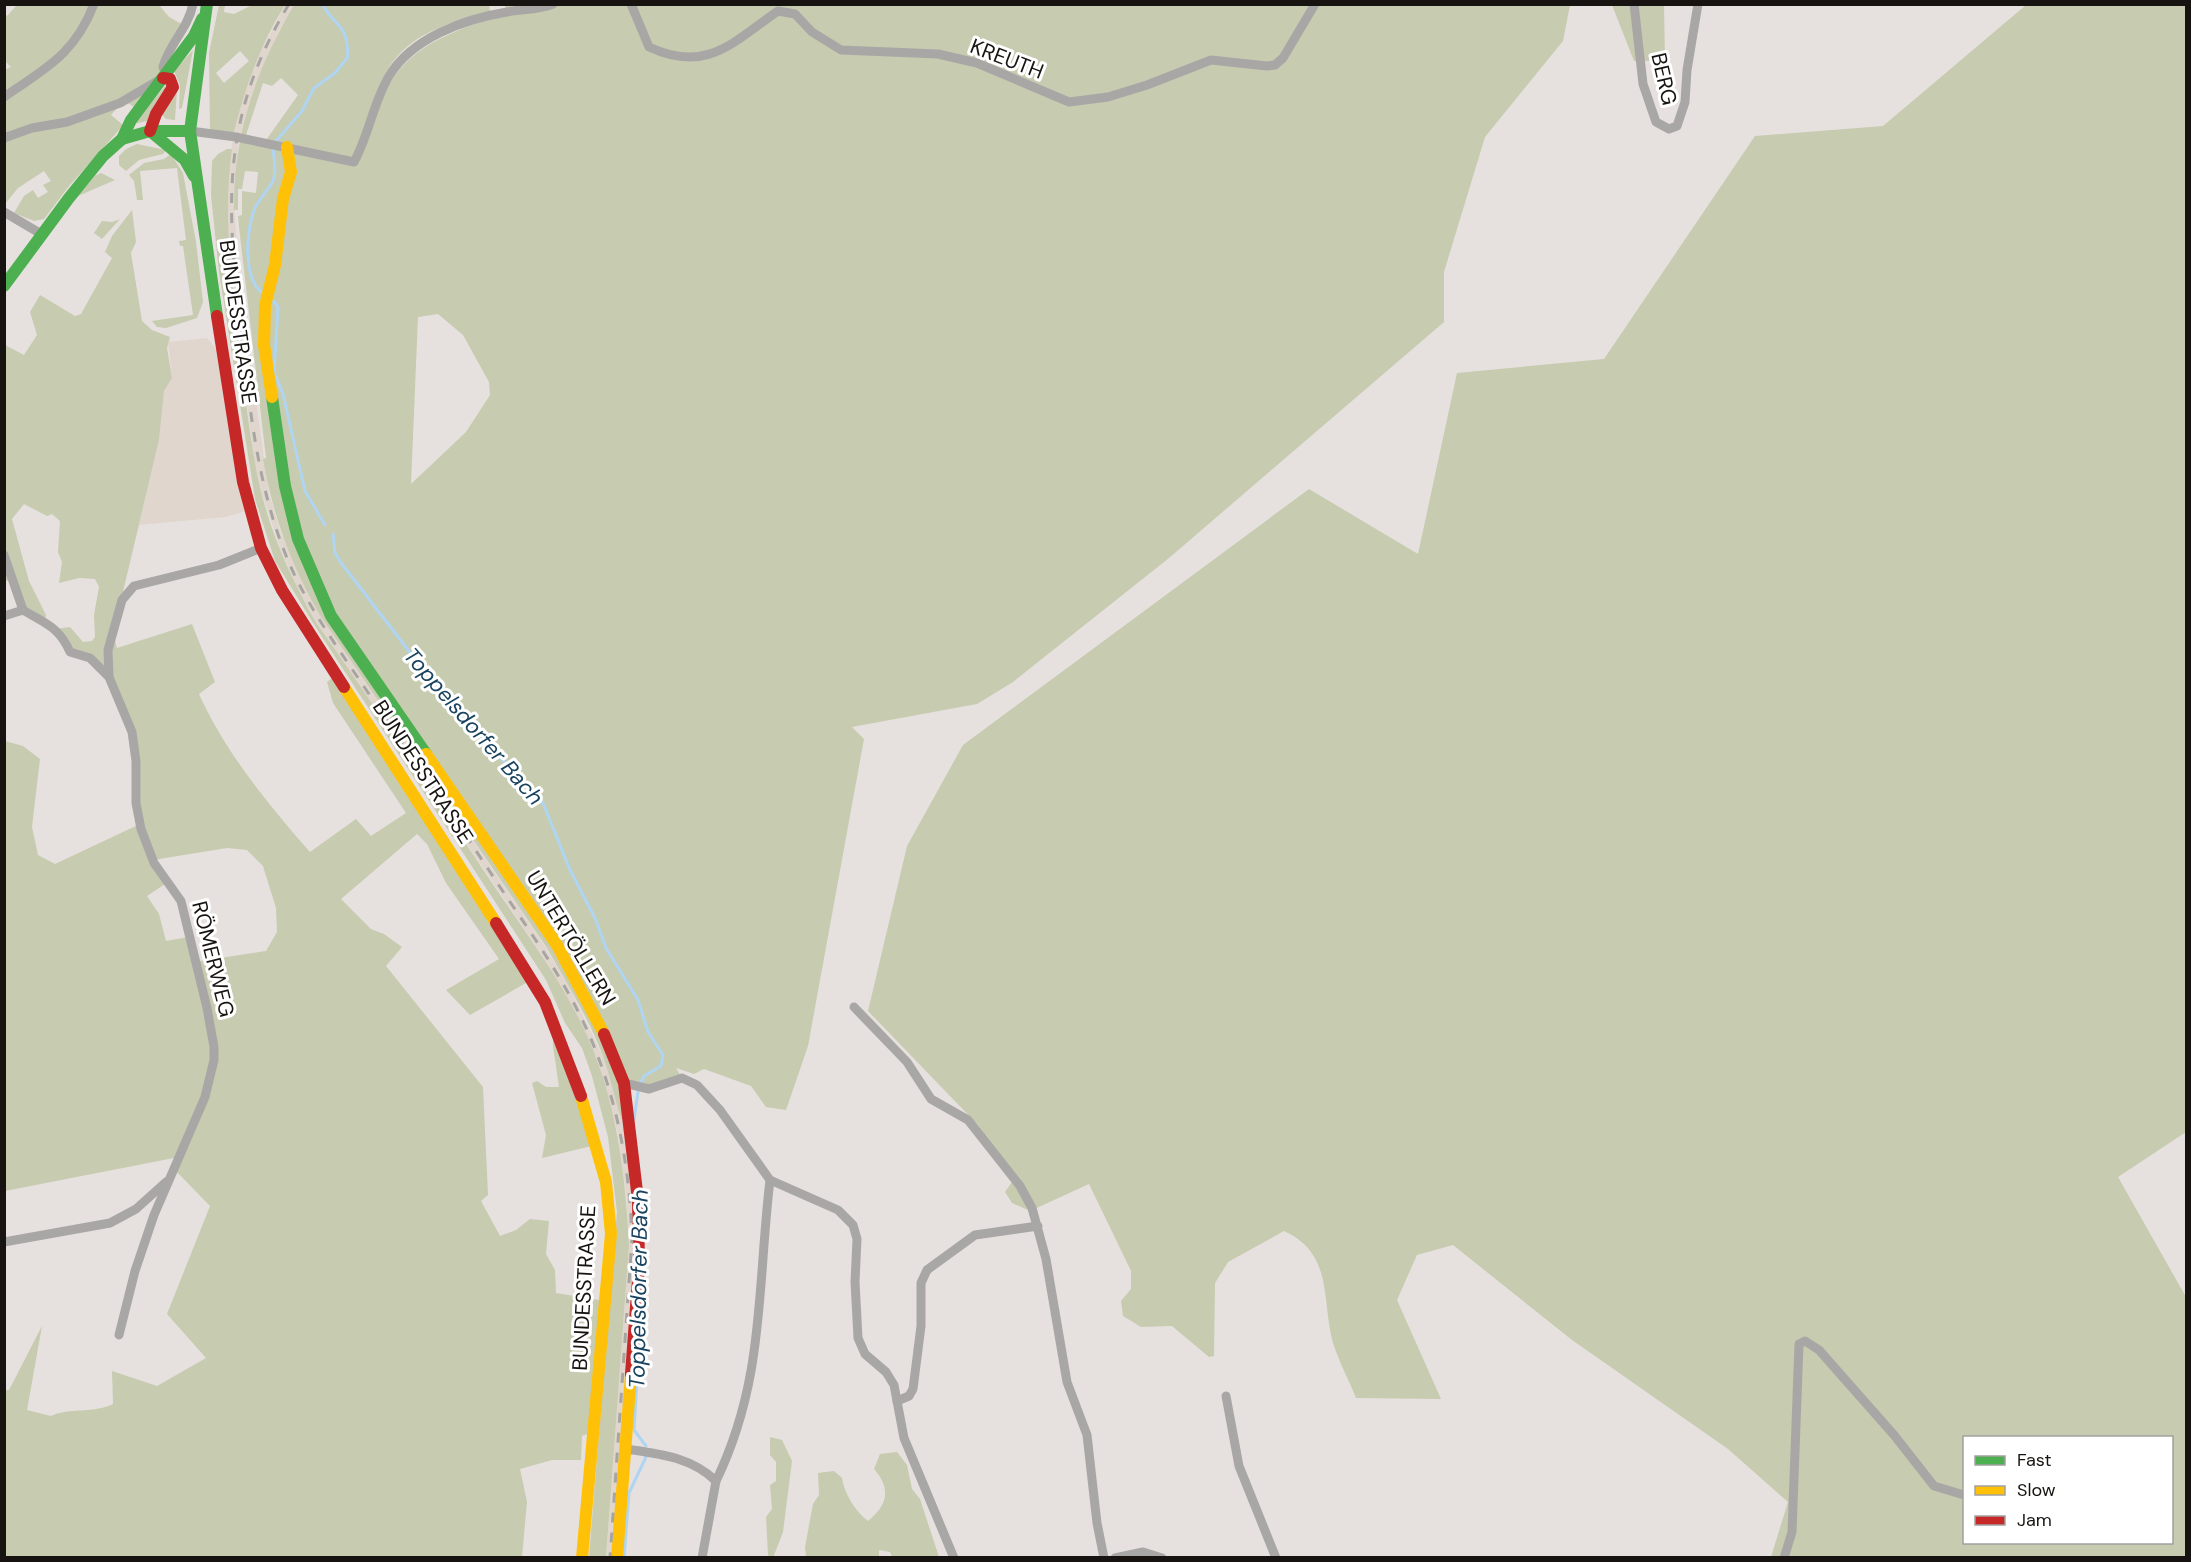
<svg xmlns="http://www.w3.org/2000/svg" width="2191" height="1562" viewBox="0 0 2191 1562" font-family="'DM Sans',sans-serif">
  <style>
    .built { fill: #e0d6cd }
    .green { fill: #c7cbb0; fill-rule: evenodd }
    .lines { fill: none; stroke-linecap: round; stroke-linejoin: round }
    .stream { stroke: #afd5f2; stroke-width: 3 }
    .street { stroke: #a9a7a6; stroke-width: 9 }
    .fast { stroke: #4caf50; stroke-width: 12 }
    .slow { stroke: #ffc107; stroke-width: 12 }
    .jam { stroke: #c62828; stroke-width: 12 }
    .rail { stroke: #a7a5a2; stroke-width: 3; stroke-dasharray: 10 10; stroke-linecap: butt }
    .labels { text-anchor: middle; stroke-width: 6; stroke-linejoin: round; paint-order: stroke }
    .street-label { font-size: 21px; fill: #161310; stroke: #fff }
    .water-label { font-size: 22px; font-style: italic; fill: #19435f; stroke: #fff }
  </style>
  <rect width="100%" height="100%" fill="#e6e1de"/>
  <g class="built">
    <polygon points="285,5 294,5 277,34 239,138 234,202 240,285 269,494 281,533 321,617 546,948 571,991 604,1059 623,1124 630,1139 638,1200 617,1557 606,1557 629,1245 627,1201 618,1134 598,1061 540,952 315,621 296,585 280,547 263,497 253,454 228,238 227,188 233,136 241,104 258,57"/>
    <polygon points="207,338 222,356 249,510 226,517 139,525 159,440 164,391 172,378 168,342"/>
  </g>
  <g class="green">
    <polygon points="18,4 159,5 169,17 187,27 155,81 134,107 124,100 111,115 123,125 119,130 69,186 44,219 34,221 14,213 24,196 33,190 38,198 48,192 43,185 51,181 44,171 18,188 5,204 4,70 11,67 5,61 5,14 7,16"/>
    <path d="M219,5H225L224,12L234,14L252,5H285C260,45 244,90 233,136L210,133L209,53ZM240,51L249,61L224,83L216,73Z"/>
    <path d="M294,5H489L490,11C420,31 387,44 368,120C380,104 387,84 400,69C426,38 471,26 506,12L505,5H1570L1563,41L1485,137L1444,272V322L1169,558L1013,682L977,704L852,727L864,739L808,1046L786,1110L766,1107L751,1086L704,1069L694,1074L676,1068L682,1078L657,1088L624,1083L630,1139C617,1113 613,1086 604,1059C590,1020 567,984 547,948L321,617C292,567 273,517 263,459L266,458L239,227L238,216L242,215V191L256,193L258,172L245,171L242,189H238V210H234C233,135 256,69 294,5ZM281,78L298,95L264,143L245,138L263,83L272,86ZM438,314L463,335L489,382L490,395L466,432L411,484L418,317Z"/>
    <polygon points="1612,5 1664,5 1665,61 1634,61"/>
    <path d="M2026,5H2186V1132L2118,1177L2186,1297V1557H1771L1788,1502L1728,1449L1572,1340L1453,1245L1417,1255L1397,1300L1441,1399L1356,1398C1349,1380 1339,1362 1333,1343C1321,1299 1334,1254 1284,1231L1228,1262L1215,1283L1214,1356L1209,1357L1172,1326L1141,1327L1123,1316L1121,1301L1131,1289V1271L1089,1184L1030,1211L1012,1203L1005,1192L1012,1182L978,1125L868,1011L907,846L963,745L1309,489L1418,554L1457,373L1604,359L1755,136L1883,126ZM1964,1438H2172V1542H1964Z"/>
    <polygon points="193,50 182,108 179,109 180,85 174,71"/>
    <polygon points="166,85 168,85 147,121 134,124"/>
    <polygon points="177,90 175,120 166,119 161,114"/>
    <polygon points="137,144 166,150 163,154 139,160 126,171 119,165 119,156 126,149"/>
    <path d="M227,149H232C223,212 231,274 238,336C245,389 249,443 262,495C273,539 293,581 315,621C375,706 432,793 490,880C528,936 576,999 598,1063C619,1122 626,1184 629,1245L606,1557H589L617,1212L608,1137L592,1076L582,1048L565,1023L546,980L313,623L275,561L255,499L219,272L211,195L212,161L218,154Z"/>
    <polygon points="171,154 183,173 196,242 203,302 197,318 166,328 157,327 152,321 193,315 183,246 180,246 179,241 186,240 177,168 140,171 143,200 137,200 134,181 129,175 144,163 164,159"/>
    <polygon points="101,173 115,180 78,196 95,176"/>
    <path d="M132,210L136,242L131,253L142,321L152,330L170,337L167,348L172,378L164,391L159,440L113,634L117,648L192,624L215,682L199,694C226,753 267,803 310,852L356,819L371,836L406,813L333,703L327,682L336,675L533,979L470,1015L446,990L499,959L446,883L427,844L417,834L341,899L371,929L384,934L402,947L386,966L483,1087L488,1195L481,1201L500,1236L516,1230L530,1219L549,1221L546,1254L555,1270L556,1293L605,1301L593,1432L582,1436L581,1460H552L520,1469L527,1502L522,1557H5L4,1390H9L42,1326L27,1410L51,1416C70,1407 93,1414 113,1404L112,1371L157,1386L206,1358L167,1314L210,1206L174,1169L179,1157L5,1191V741L23,746L40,759L32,827L38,855L55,864L140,824L135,747L109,677L90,658L77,656L56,629L70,627L83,642L92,641L95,637L94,615L99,587L95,579L79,578L59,583L62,562L58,552L60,521L52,514L47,516L24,504L12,519L29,581L46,615L45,623L23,610L13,580L5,581V345L24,355L37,335L30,312L40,295L75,316L81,314L112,258L105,252L112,236ZM227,848L247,850L263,866L276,908L277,932L266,951L195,962L188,937L166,941L159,914L147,896L168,882L153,860Z"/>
    <polygon points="120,219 102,239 94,233 102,221 112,222"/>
    <polygon points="553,1018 596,1145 542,1158 546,1135 532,1083 537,1081 546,1087 559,1087 553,1046"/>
    <polygon points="770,1437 782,1440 792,1461 783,1532 773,1558 768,1555 766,1517 772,1509 770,1485 776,1481 776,1462 770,1455"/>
    <path d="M897,1452L907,1465L912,1489L920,1499L939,1557H892L890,1552L879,1550V1557H806L805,1547L813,1504L819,1495L818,1473L834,1471L842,1478C844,1493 855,1511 868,1521C887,1506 892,1489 874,1469L880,1454Z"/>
  </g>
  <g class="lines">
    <g class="stream">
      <path d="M276,141L302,111L314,88L335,73L348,57C347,21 336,29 322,4"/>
      <path d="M264,294C242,281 246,229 255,208C260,198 268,190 273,181C277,171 274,158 273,149"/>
      <polyline points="270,297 278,307 274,372 283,394 305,491 325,525"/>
      <polyline points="333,534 335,553 342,564 448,702 543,803 570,870 595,918 606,948 638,1000 648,1032 663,1055 661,1066 644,1076 641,1082"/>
      <polyline points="634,1119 638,1092"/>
      <polyline points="642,1302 634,1430 646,1446"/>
      <polyline points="624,1558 629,1493 646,1457"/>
    </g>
    <g class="street">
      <path d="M631,4L649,47C707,74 733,42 778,11L795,14L812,32L841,50L938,54L977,63L1069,102L1108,97L1147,85L1211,60L1267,66L1275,65L1283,58L1315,4"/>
      <polyline points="1634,4 1643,84 1656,122 1669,129 1677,126 1685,102 1687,70 1698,4"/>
      <path d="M166,74L163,67C169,44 188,29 193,4"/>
      <path d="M4,97C46,68 75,54 94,4"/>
      <path d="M190,131L236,137L354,162C369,135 373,103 389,76C412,38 464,19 507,12C522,9 538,10 553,4"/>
      <polyline points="4,138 32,128 67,122 120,103 161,79"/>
      <polyline points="4,212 43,235"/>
      <path d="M4,555L23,610C46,624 59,627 70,652L90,658L109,677"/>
      <polyline points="4,616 23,610"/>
      <polyline points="854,1007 907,1062 931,1099 968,1120 1020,1186 1032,1208 1046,1259 1067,1382 1087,1435 1097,1523 1104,1558"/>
      <polyline points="624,1083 649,1089 682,1078 697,1085 720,1110 770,1180 838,1210 853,1225 857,1239 855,1282 858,1338 865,1354 886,1372 894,1385 904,1438 954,1558"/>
      <polyline points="4,1242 110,1223 136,1209 166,1182"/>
      <polyline points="119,1335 135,1271 154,1215 205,1097 214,1060 214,1047 207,1008 181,901 154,863 141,829 136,803 136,761 132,732 109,677 108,650 122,600 134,586 219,565 261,548"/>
      <polyline points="1226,1396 1239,1466 1276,1558"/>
      <polyline points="897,1401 909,1396 913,1389 921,1326 921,1283 927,1270 975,1235 1038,1226"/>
      <path d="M626,1449C660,1454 691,1457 716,1481L702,1558"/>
      <path d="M716,1481C765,1380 757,1288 770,1180"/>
      <polyline points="1115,1558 1143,1552 1162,1558"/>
      <polyline points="1784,1558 1792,1532 1799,1344 1805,1341 1819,1350 1894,1435 1934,1486 1964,1495"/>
    </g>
    <g class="fast">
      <polyline points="207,4 190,131 217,316"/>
      <polyline points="150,131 185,160 194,176"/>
      <polyline points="122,139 150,131 190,131"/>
      <polyline points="4,286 69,198 103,156 122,139 131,120 194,36 202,19"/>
      <polyline points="272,397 285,486 298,539 331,616 426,754"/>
    </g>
    <g class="slow">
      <polyline points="272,397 264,345 265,306 275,265 283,199 291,172 287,147"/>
      <polyline points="344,687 496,923"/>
      <polyline points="426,754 557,945 604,1034"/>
      <polyline points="581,1096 606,1182 611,1234 582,1558"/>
      <polyline points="617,1558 631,1374"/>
    </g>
    <g class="jam">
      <polyline points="150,131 156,114 173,87 170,79 163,78"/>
      <polyline points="217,316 243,482 261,548 282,590 344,687"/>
      <polyline points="496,923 545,1002 581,1096"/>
      <polyline points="604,1034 624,1083 638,1200 639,1266 631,1374"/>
    </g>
    <path class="rail" d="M289,4C227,107 225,188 238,304C249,397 255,495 297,580C318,622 347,661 373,700C416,763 460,826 502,890C537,942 575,995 597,1054C620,1114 630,1175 632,1239L610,1558"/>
  </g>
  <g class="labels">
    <g class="street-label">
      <text transform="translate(1007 59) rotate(21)" y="7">KREUTH</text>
      <text transform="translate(1664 79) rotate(77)" y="7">BERG</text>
      <text transform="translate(238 322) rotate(82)" y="7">BUNDESSTRASSE</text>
      <text transform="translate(423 772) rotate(57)" y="7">BUNDESSTRASSE</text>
      <text transform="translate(571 938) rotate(59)" y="7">UNTERTÖLLERN</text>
      <text transform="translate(213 959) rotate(76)" y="7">RÖMERWEG</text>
      <text transform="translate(584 1288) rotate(-87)" y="7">BUNDESSTRASSE</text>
    </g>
    <g class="water-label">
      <text transform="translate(474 726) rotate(49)" y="8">Toppelsdorfer Bach</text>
      <text transform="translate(638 1289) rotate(-89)" y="8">Toppelsdorfer Bach</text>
    </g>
  </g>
  <rect width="2191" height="1562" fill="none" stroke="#161310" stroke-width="12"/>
  <rect x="1963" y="1436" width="210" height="108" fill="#ffffff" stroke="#a2a19f" stroke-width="1.5"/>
  <rect x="1975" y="1456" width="30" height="9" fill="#4caf50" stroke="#a2a19f" stroke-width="1.5"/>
  <text x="2017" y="1466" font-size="18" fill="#161310">Fast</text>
  <rect x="1975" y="1486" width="30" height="9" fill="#ffc107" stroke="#a2a19f" stroke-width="1.5"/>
  <text x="2017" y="1496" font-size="18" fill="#161310">Slow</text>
  <rect x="1975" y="1516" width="30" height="9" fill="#c62828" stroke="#a2a19f" stroke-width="1.5"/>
  <text x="2017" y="1526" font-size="18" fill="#161310">Jam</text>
</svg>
